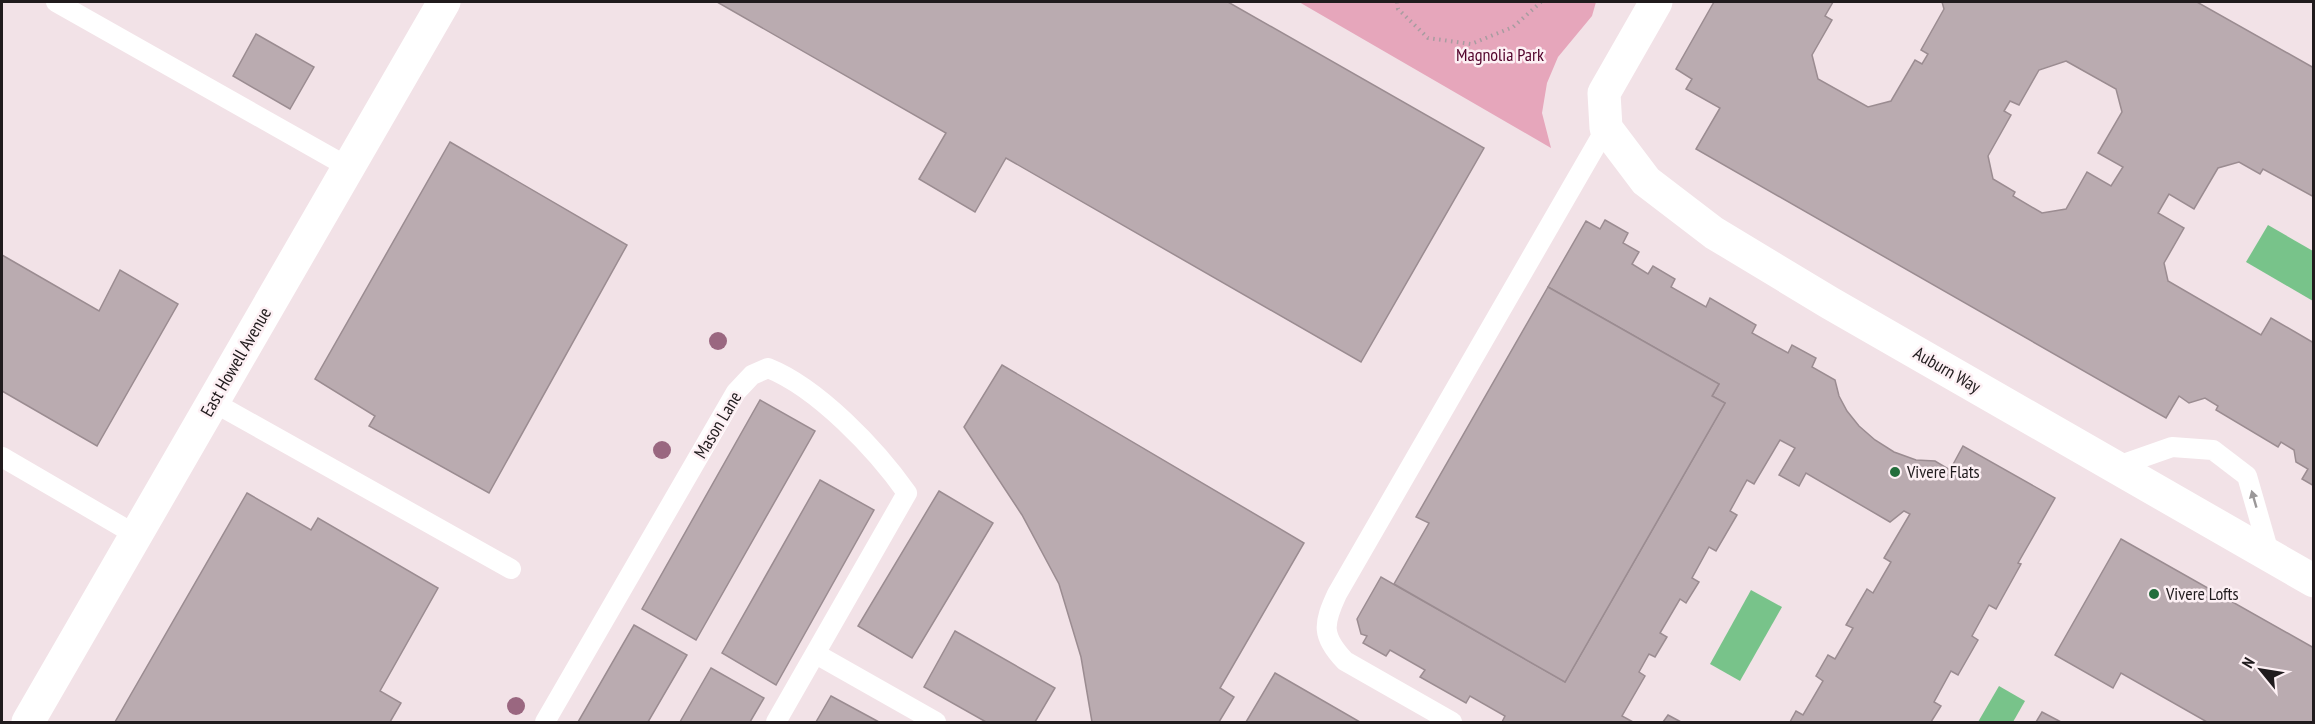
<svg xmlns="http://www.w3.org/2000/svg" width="2315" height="724" viewBox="0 0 2315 724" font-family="'PT Sans Narrow',sans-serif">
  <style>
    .green { fill: #e6a6bb }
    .water { fill: #78c38a }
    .building { fill: #baabb0; stroke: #9b8c91; stroke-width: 1.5; fill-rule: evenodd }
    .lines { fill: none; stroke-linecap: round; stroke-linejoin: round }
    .path { stroke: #a89ca0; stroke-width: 4; stroke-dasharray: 1.5 4.5; stroke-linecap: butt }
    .service { stroke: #fff; stroke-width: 20 }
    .minor { stroke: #fff; stroke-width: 33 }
    .tree { fill: #9a6780 }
    .oneway { fill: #9b9899 }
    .poi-dot { fill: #246e3c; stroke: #fdf0f4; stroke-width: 2 }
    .labels { text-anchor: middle; stroke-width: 5; stroke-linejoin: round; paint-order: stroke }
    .park-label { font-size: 18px; fill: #52032b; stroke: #fdf0f4 }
    .street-label { font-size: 18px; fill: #201b1d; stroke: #fdf0f4 }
    .poi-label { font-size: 18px; fill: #201b1d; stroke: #fdf0f4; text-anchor: start }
  </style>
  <rect width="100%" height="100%" fill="#f2e2e7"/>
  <polygon class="green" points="1299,2 1596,2 1592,16 1558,57 1547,83 1542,113 1551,148"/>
  <g class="water">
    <polygon points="2268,225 2313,251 2313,301 2246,262"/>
    <polygon points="1751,590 1782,607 1740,681 1710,664"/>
    <polygon points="1999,686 2025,701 2013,722 1978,722"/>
  </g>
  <g class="building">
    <polygon points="717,2 1228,2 1484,148 1361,362 1006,158 975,212 919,179 946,133"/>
    <path d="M1714,2H1833L1825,16L1832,20L1812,55L1818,79L1868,107L1891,101L1915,60L1922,64L1928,54L1921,50L1944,9L1942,2H2197L2314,68V197L2263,169L2260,174L2239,162L2218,168L2194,209L2169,194L2158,213L2184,228L2164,263L2168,281L2261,335L2271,318L2314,343V486L2302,479L2308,469L2296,462L2294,450L2281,442L2278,447L2216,410L2218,406L2205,398L2189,403L2179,396L2166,418L1696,149L1720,108L1686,89L1692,79L1676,69ZM2066,61L2116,89L2122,112L2098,153L2123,167L2111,186L2087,172L2066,209L2042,213L2013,196L2015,192L1993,179L1988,156L2011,115L2004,111L2010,101L2019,105L2039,70Z"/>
    <polygon points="256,34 314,67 290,109 233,76"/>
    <polygon points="450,142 627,245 489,493 369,426 375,416 315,379"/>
    <polygon points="1605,220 1628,233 1623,243 1639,252 1632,264 1648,274 1653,266 1675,279 1671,287 1706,307 1710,298 1756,325 1752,333 1788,353 1792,345 1816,358 1812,367 1835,380 1839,396 1847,411 1859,426 1875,440 1894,452 1916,460 1935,461 1950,470 1963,446 2055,498 2018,563 2021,564 1996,609 1989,605 1972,636 1978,640 1958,675 1951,671 1934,702 1941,706 1931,722 1790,722 1796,711 1803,715 1823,681 1816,676 1828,655 1835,659 1853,628 1846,625 1867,589 1873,593 1891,562 1884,558 1910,514 1904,511 1890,522 1806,473 1799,486 1779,475 1795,448 1780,440 1754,484 1747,480 1730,511 1737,515 1716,551 1709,547 1692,578 1699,582 1686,603 1680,599 1660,633 1667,637 1655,657 1649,654 1639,672 1645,676 1622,716 1633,722 1502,722 1505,716 1470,696 1466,703 1420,677 1425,670 1390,650 1386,656 1363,643 1367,636 1361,634 1357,619 1381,577 1565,682 1725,403 1712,396 1719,384 1548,287 1586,221 1600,229"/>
    <polygon points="2,255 99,311 120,270 178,304 97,446 2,391"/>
    <polygon points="1548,287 1719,384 1712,396 1725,403 1565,682 1394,584 1429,523 1416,517"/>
    <polygon points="1002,365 1304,543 1220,688 1234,697 1219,722 1092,722 1081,657 1059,584 1022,515 964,427"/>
    <polygon points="760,400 815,431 696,640 642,609"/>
    <polygon points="820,480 874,510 776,685 722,653"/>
    <polygon points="939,491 993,523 912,658 858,626"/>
    <polygon points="247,493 311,530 318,518 438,588 380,691 401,703 390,722 115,722"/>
    <polygon points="2121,539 2314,648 2313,722 2207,722 2121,673 2113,688 2055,655"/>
    <polygon points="634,625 687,655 648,722 578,722"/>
    <polygon points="955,631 1055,688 1035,722 986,722 924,687"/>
    <polygon points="711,668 764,698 750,722 680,722"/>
    <polygon points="1275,673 1360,722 1246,722"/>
    <polygon points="831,696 879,722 816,722"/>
    <polygon points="2042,712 2061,722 2036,722"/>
    <polygon points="1668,715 1681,722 1663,722"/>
  </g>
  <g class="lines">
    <polyline class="path" points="1397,2 1398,9 1428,38 1471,44 1513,27 1541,2"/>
    <g class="service">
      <polyline points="56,2 348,167"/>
      <polyline points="213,402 511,569"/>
      <polyline points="2,457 136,535"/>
      <polyline points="2115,467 2172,447 2213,450 2247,476 2270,556"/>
      <polyline points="816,654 936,722"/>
      <path d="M545,722L736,392L752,375L768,368C818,388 876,449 907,493L776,722"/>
      <path d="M1452,722L1345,661C1321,636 1323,624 1337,594L1606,128"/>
    </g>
    <g class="minor">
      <polyline points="1656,2 1604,93 1606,128 1646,181 1714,233 1830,303 2314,581"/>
      <polyline points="28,722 444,2"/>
    </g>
  </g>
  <g class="tree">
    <circle cx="718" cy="341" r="9"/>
    <circle cx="662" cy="450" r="9"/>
    <circle cx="516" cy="706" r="9"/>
  </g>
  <defs><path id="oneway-solid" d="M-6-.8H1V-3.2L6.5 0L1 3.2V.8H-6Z" transform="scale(1.5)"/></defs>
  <use class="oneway" href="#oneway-solid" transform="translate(2254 499) rotate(-106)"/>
  <g class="poi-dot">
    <circle cx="1895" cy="472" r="6"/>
    <circle cx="2154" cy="594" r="6"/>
  </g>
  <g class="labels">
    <g class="park-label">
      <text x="1500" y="61">Magnolia Park</text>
    </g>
    <g class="street-label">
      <text transform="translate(236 362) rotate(-60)" y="6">East Howell Avenue</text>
      <text transform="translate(1947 370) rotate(30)" y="6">Auburn Way</text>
      <text transform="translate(718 425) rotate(-59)" y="6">Mason Lane</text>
    </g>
    <g class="poi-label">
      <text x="1907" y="478">Vivere Flats</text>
      <text x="2166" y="600">Vivere Lofts</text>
    </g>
  </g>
  <rect width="2315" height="724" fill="none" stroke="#201b1d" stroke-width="6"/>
  <g transform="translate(2261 670) rotate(300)" stroke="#fdf0f4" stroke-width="4.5" paint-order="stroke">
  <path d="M0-4.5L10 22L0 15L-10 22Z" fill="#201b1d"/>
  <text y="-9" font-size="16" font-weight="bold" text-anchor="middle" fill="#201b1d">N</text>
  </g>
</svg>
